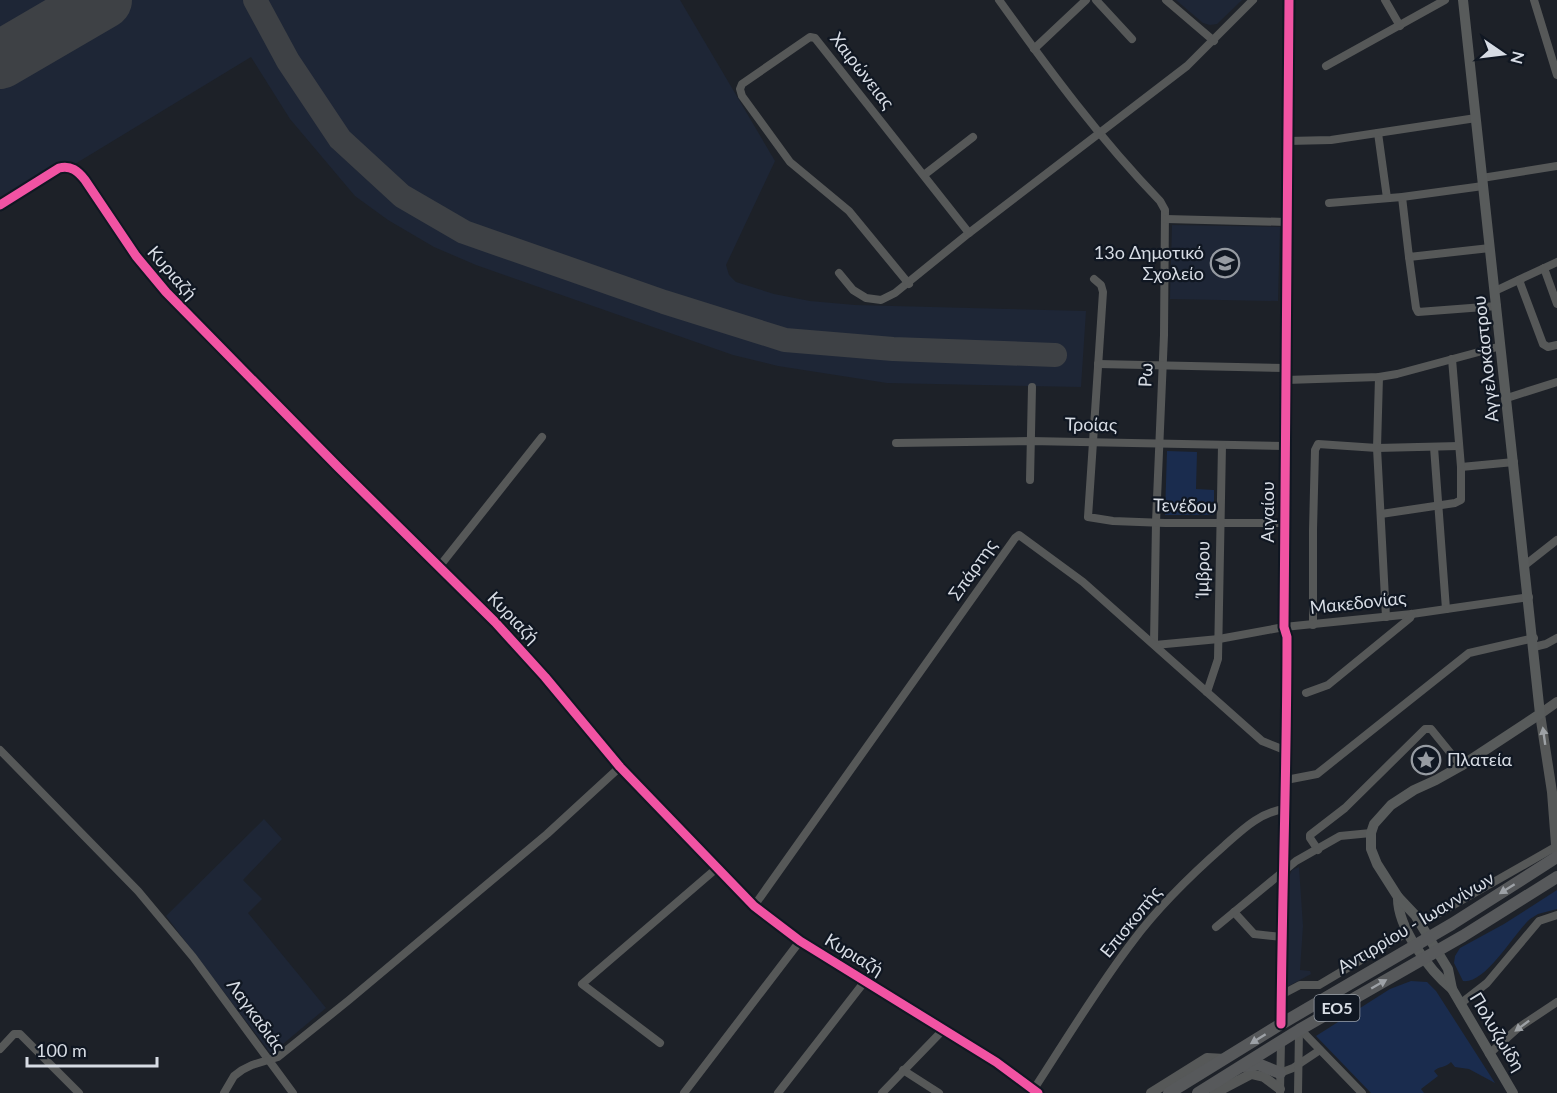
<svg xmlns="http://www.w3.org/2000/svg" width="1557" height="1093" viewBox="0 0 1557 1093" font-family="Lato,sans-serif">
  <style>
    .built { fill: #1e2636 }
    .green { fill: #1a2c4e }
    .lines { fill: none; stroke-linecap: round; stroke-linejoin: round }
    .taxiway { stroke: #3e4145; stroke-width: 24 }
    .runway { stroke: #3e4145; stroke-width: 58 }
    .minor { stroke: #565858; stroke-width: 8 }
    .tertiary { stroke: #565858; stroke-width: 10 }
    .secondary { stroke: #585b5b; stroke-width: 10 }
    .primary { stroke: #57595b; stroke-width: 12 }
    .cycleway-casing { stroke: #101722; stroke-width: 13 }
    .cycleway { stroke: #f153a3; stroke-width: 9 }
    .oneway { fill: #9da1a5 }
    .oneway2 { fill: #9da1a6 }
    .labels { text-anchor: middle; stroke-width: 4.5; stroke-linejoin: round; paint-order: stroke }
    .shield { fill: #101722; stroke: #9ba1aa; stroke-width: 1.5 }
    .shield-label { font-size: 16px; font-weight: bold; fill: #d7dce4 }
    .street-label { font-size: 18px; fill: #d7dce4; stroke: #101722 }
    .poi-label { font-size: 18px; fill: #d7dce4; stroke: #101722; text-anchor: end }
  </style>
  <rect width="100%" height="100%" fill="#1d2128"/>
  <g class="built">
    <polygon points="0,0 680,0 775,161 726,265 729,275 736,282 774,294 810,301 855,305 1086,311 1081,387 887,383 778,366 733,355 476,265 434,247 388,220 355,196 290,119 251,57 70,167 0,205"/>
    <polygon points="1176,0 1242,0 1217,24 1210,25 1203,23"/>
    <polygon points="1172,225 1280,227 1278,301 1170,299"/>
    <polygon points="264,819 282,839 243,880 262,899 248,913 326,1008 271,1054 166,916"/>
    <polygon points="1299,867 1303,926 1300,970 1310,971 1311,974 1285,988 1288,879 1292,870"/>
  </g>
  <g class="green">
    <polygon points="1167,451 1197,452 1196,489 1214,490 1214,515 1165,515"/>
    <path d="M1557,890V909L1538,914L1530,919C1514,933 1486,984 1463,981L1454,963L1455,956L1460,948L1504,924Z"/>
    <path d="M1411,981L1427,982L1436,991L1495,1083L1469,1069L1455,1067L1451,1062C1445,1068 1439,1066 1434,1071L1438,1076L1421,1089L1424,1093H1371L1316,1036L1390,989Z"/>
  </g>
  <g class="lines">
    <polyline class="taxiway" points="255,0 288,61 340,139 402,196 464,232 664,302 785,340 893,349 1055,355"/>
    <polyline class="runway" points="0,60 103,0"/>
    <g class="minor">
      <path d="M999,0C1049,70 1100,139 1160,201L1165,210L1164,335L1156,522L1154,643"/>
      <polyline points="1096,0 1132,39"/>
      <polyline points="1166,0 1214,41"/>
      <polyline points="1385,0 1400,26"/>
      <polyline points="1534,0 1557,75"/>
      <polyline points="1034,49 1086,0"/>
      <polyline points="1326,66 1445,0"/>
      <polyline points="1378,133 1387,198"/>
      <polyline points="1288,141 1331,140 1476,118"/>
      <polyline points="924,175 973,137"/>
      <polyline points="1482,178 1557,166"/>
      <polyline points="1402,197 1409,257 1490,248"/>
      <polyline points="1329,203 1402,197 1483,186"/>
      <polyline points="1166,219 1287,222"/>
      <polyline points="1409,257 1416,308 1418,312 1497,306"/>
      <polyline points="1544,268 1557,304"/>
      <polyline points="839,273 853,290 866,298 881,300 895,293 969,233 1187,66 1253,0"/>
      <polyline points="1094,279 1101,285 1103,292 1088,517 1113,521 1165,523 1285,523"/>
      <polyline points="1519,280 1543,344 1548,347 1557,345"/>
      <polyline points="909,284 849,211 790,162 742,96 740,89 742,84 810,37 815,38 969,233"/>
      <polyline points="1495,291 1557,262"/>
      <polyline points="1098,364 1286,368"/>
      <polyline points="1379,377 1377,448 1386,617"/>
      <polyline points="1286,380 1379,377 1397,374 1501,346"/>
      <polyline points="1507,398 1557,382"/>
      <polyline points="896,443 1030,441 1285,446"/>
      <polyline points="1434,447 1446,609"/>
      <polyline points="1461,467 1514,462"/>
      <polyline points="1030,480 1032,387"/>
      <polyline points="1381,514 1455,503 1461,500 1461,467 1452,359"/>
      <polyline points="1525,565 1557,540"/>
      <polyline points="439,567 542,437"/>
      <polyline points="1313,625 1313,530 1315,450 1318,444 1377,448 1459,446"/>
      <polyline points="1155,645 1219,639 1284,627 1412,614 1529,597"/>
      <polyline points="1534,647 1546,644 1557,638"/>
      <polyline points="1207,692 1218,659 1222,445"/>
      <polyline points="1306,693 1328,685 1410,618 1412,614"/>
      <polyline points="0,750 138,891 193,957 293,1093"/>
      <polyline points="1286,780 1317,774 1469,653 1534,638"/>
      <polyline points="1318,850 1310,838 1310,835 1345,808 1425,729 1431,729 1461,766"/>
      <polyline points="754,906 1015,538 1019,535 1083,582 1262,741 1287,751"/>
      <polyline points="1234,912 1254,934 1282,937"/>
      <polyline points="1420,924 1557,846"/>
      <polyline points="1216,927 1296,861 1340,836 1371,833"/>
      <polyline points="1281,995 1300,985 1319,985 1408,932"/>
      <polyline points="1460,1004 1487,983 1539,921 1557,915"/>
      <polyline points="1300,1029 1362,1093"/>
      <polyline points="660,1043 582,984 717,868"/>
      <polyline points="0,1049 14,1034 20,1034 79,1093"/>
      <polyline points="1489,1054 1518,1028 1557,1002"/>
      <polyline points="903,1070 939,1093"/>
      <polyline points="1280,1073 1293,1068 1320,1050"/>
      <path d="M1034,1089C1066,1040 1097,988 1133,941C1159,906 1191,875 1224,846C1242,830 1260,812 1285,809"/>
      <polyline points="1280,1092 1281,1041"/>
      <polyline points="224,1093 234,1076 242,1070 252,1065 278,1057 349,1000 547,834 620,767"/>
      <polyline points="684,1093 800,941"/>
      <polyline points="778,1093 865,981"/>
      <polyline points="882,1093 944,1029"/>
      <polyline points="1298,1093 1299,1030"/>
    </g>
    <g class="tertiary">
      <path d="M0,205L59,168C71,165 78,171 85,180L136,256L166,292L339,468L495,622L545,677L620,767L754,906L800,941L996,1062L1038,1093"/>
      <polyline points="1557,702 1540,714 1552,792 1557,857"/>
      <path d="M1281,1024C1282,895 1287,766 1287,637L1284,627L1289,0"/>
      <polyline points="1151,1093 1207,1058 1225,1059"/>
      <polyline points="1215,1093 1251,1074 1264,1077 1280,1089"/>
    </g>
    <g class="secondary">
      <path d="M1398,897C1397,927 1429,970 1452,989L1513,1093"/>
      <polyline points="1452,989 1448,969 1415,915 1398,897 1377,864 1371,849 1371,833 1374,824 1391,805 1414,790 1436,780 1461,766 1540,714 1463,0"/>
    </g>
    <g class="primary">
      <polyline points="1243,1066 1258,1064 1280,1073"/>
      <polyline points="1169,1093 1281,1024 1452,924 1557,857"/>
      <polyline points="1198,1093 1299,1030 1463,936 1557,877"/>
    </g>
    <g class="cycleway-casing">
      <g id="cycleway">
        <path d="M0,205L59,168C71,165 78,171 85,180L136,256L166,292L339,468L495,622L545,677L620,767L754,906L800,941L996,1062L1038,1093"/>
        <path d="M1281,1024C1282,895 1287,766 1287,637L1284,627L1289,0"/>
      </g>
    </g>
    <use href="#cycleway" class="cycleway"/>
  </g>
  <defs><path id="oneway-solid" d="M-6-.8H1V-3.2L6.5 0L1 3.2V.8H-6Z" transform="scale(1.5)"/></defs>
  <g class="oneway">
    <use href="#oneway-solid" transform="translate(1544 736) rotate(-98)"/>
    <use href="#oneway-solid" transform="translate(1522 1026) rotate(143)"/>
  </g>
  <g class="oneway2">
    <use href="#oneway-solid" transform="translate(1507 889) rotate(148)"/>
    <use href="#oneway-solid" transform="translate(1379 984) rotate(-30)"/>
    <use href="#oneway-solid" transform="translate(1258 1039) rotate(148)"/>
  </g>
  <defs>
    <g id="school-ring" transform="scale(1.5)"><circle r="9.5" fill="#101722" stroke="#969ba2" stroke-width="1.5"/><path d="M0-5L7-2L0 1L-7-2ZM-4 1L0 2.5L4 1V4Q0 6-4 4Z" fill="#969ba2"/></g>
    <g id="sight-ring" transform="scale(1.5)"><circle r="9.5" fill="#101722" stroke="#969ba2" stroke-width="1.5"/><path d="M0-6L1.8-2.2L6-1.7L2.9 1.2L3.7 5.4L0 3.3L-3.7 5.4L-2.9 1.2L-6-1.7L-1.8-2.2Z" fill="#969ba2"/></g>
  </defs>
  <g fill-rule="evenodd">
    <use href="#school-ring" x="1225" y="263"/>
    <use href="#sight-ring" x="1426" y="760"/>
  </g>
  <g class="labels">
    <rect class="shield" x="1314.5" y="995" width="45" height="26" rx="4.5"/>
    <g class="shield-label">
      <text x="1337" y="1014">ΕΟ5</text>
    </g>
    <g class="street-label">
      <text transform="translate(862 71) rotate(52)" y="6">Χαιρώνειας</text>
      <text transform="translate(172 273) rotate(49)" y="6">Κυριαζή</text>
      <text transform="translate(1486 359) rotate(-96)" y="6">Αγγελοκάστρου</text>
      <text transform="translate(1146 375) rotate(-87)" y="6">Ρω</text>
      <text transform="translate(1091 425) rotate(1)" y="6">Τροίας</text>
      <text transform="translate(1185 506) rotate(1)" y="6">Τενέδου</text>
      <text transform="translate(1268 512) rotate(-90)" y="6">Αιγαίου</text>
      <text transform="translate(1203 569) rotate(-89)" y="6">Ίμβρου</text>
      <text transform="translate(973 570) rotate(-55)" y="6">Σπάρτης</text>
      <text transform="translate(1358 603) rotate(-6)" y="6">Μακεδονίας</text>
      <text transform="translate(513 618) rotate(46)" y="6">Κυριαζή</text>
      <text transform="translate(1131 922) rotate(-51)" y="6">Επισκοπής</text>
      <text transform="translate(1416 923) rotate(-31)" y="6">Αντιρρίου - Ιωαννίνων</text>
      <text transform="translate(854 955) rotate(31)" y="6">Κυριαζή</text>
      <text transform="translate(256 1016) rotate(54)" y="6">Λαγκαδιάς</text>
      <text transform="translate(1497 1032) rotate(59)" y="6">Πολυζωίδη</text>
    </g>
    <g class="poi-label">
      <text x="1204" y="259">13ο Δημοτικό<tspan x="1204" dy="21">Σχολείο</tspan></text>
      <text x="1447" y="766" text-anchor="start">Πλατεία</text>
    </g>
  </g>
  <g transform="translate(1503 54) rotate(104)" stroke="#101722" stroke-width="4.5" paint-order="stroke">
  <path d="M0-4.5L10 22L0 15L-10 22Z" fill="#d7dce4"/>
  <text y="-9" font-size="16" font-weight="bold" text-anchor="middle" fill="#d7dce4">N</text>
  </g>
  <path d="M27 1057v9h130v-9" fill="none" stroke="#d7dce4" stroke-width="3"/>
  <text x="36" y="1057" font-size="18" fill="#d7dce4" stroke="#101722" stroke-width="4.5" paint-order="stroke">100 m</text>
</svg>
